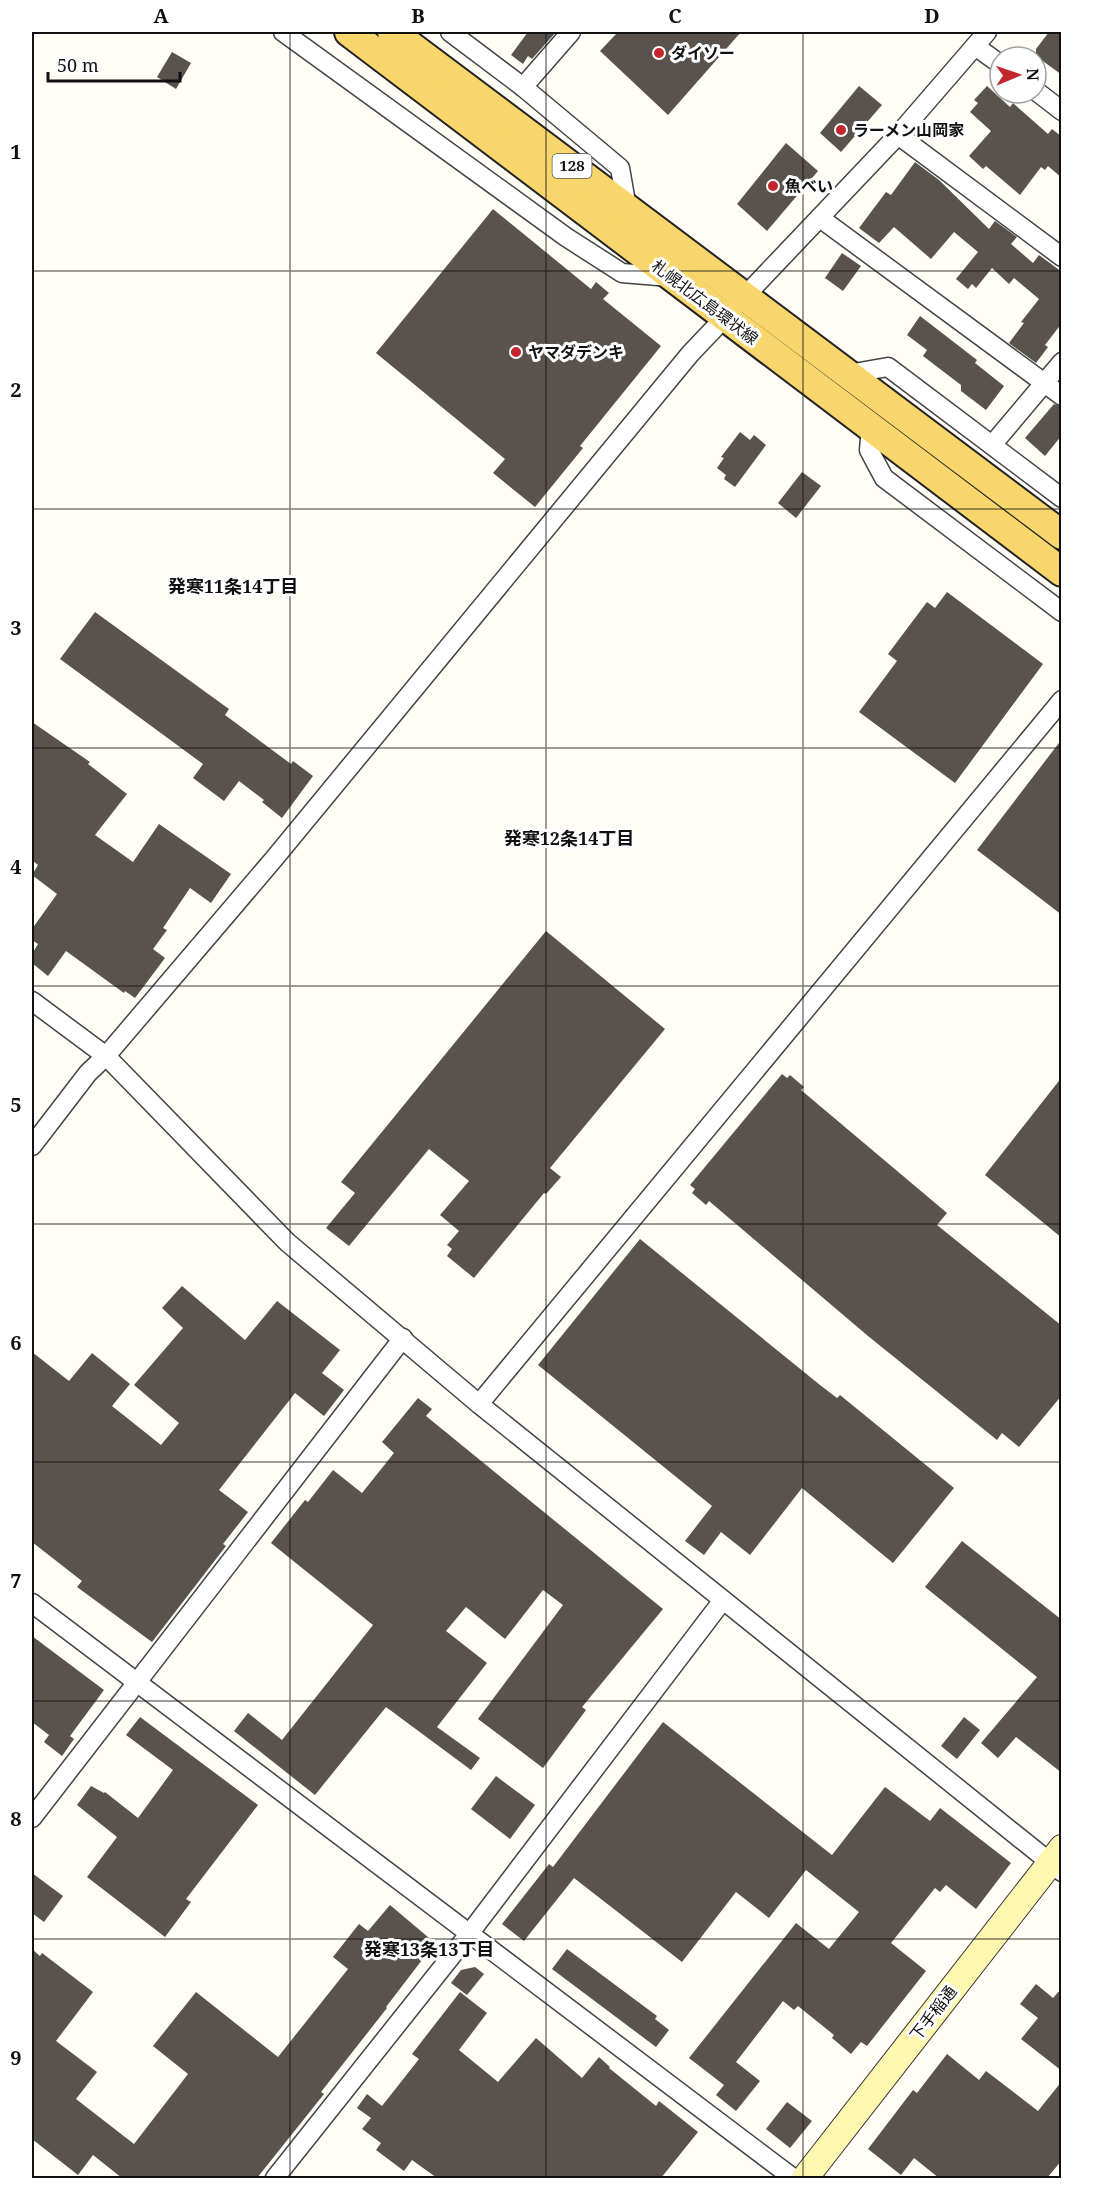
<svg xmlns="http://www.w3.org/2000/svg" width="1093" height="2210" viewBox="0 0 1093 2210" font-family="'Noto Serif','Noto Sans JP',serif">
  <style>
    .building { fill: #5a524d }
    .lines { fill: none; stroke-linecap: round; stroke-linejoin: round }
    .street-casing { stroke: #444; stroke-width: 21 }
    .secondary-casing { stroke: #333; stroke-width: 28 }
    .primary-casing { stroke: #222; stroke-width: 32 }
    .street { stroke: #fff; stroke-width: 18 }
    .secondary { stroke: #fff6b0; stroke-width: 26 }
    .primary { stroke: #f9d66b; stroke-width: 28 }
    .grid { fill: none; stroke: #111; stroke-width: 1.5; stroke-opacity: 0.55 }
    .poi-dot { fill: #c4262e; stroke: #fff; stroke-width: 2 }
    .labels { text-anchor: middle; stroke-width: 6; stroke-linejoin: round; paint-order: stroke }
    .shield { fill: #fff; stroke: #585858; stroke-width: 1.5 }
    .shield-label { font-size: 15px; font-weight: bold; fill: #111 }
    .poi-label { font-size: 16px; font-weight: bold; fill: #111; stroke: #fff; text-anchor: start }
    .street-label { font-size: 16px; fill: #111; stroke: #fff }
    .neighbourhood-label { font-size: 18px; font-weight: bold; fill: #111; stroke: #fff }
    .neatline { fill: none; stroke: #111; stroke-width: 2 }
    .grid-label { font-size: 20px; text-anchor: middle; font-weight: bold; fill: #111 }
  </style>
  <rect width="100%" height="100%" fill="#fffdf5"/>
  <g class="building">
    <polygon points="528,32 556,32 532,59 528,56 523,64 511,55"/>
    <polygon points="618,32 741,32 668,115 600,51"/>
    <polygon points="1049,32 1062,32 1062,75 1036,56 1036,49"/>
    <polygon points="172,52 191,63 176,89 157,77"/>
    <polygon points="859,86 882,105 841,152 820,133"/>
    <polygon points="987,86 1010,107 1013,103 1048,134 1052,129 1062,137 1062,178 1048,166 1045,170 1041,167 1020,195 986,166 983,169 969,156 991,131 970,112 978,103 974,100"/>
    <polygon points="786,143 818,171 767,231 737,204"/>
    <polygon points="915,162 939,180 989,229 995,221 1017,237 1011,244 1033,263 1039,255 1062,272 1062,323 1045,345 1048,347 1036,363 1009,343 1024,323 1021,322 1039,299 1014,278 1009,284 992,268 976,288 972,284 968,289 956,279 978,252 954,232 931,259 894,227 879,243 859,228 886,192 891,195"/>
    <polygon points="493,209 591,289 596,282 609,293 603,299 661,346 580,446 583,448 535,507 493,473 505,459 376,353"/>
    <polygon points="842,253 861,266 843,291 825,278"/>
    <polygon points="920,316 977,360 975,363 1004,386 986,410 961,391 961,385 923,356 927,350 907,335"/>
    <polygon points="1054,404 1062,407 1062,435 1045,456 1025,438"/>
    <polygon points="740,432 750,440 754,435 766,445 735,487 724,479 726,475 717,468 724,458 721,457"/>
    <polygon points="802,472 821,486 796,518 778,503"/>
    <polygon points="947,592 1043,664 955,783 859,712 897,661 888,654 927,602 935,608"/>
    <polygon points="95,612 229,709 225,715 291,764 293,761 313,776 282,818 262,802 264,800 239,781 224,801 193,778 203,764 60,659"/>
    <polygon points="32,722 90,762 88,764 127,794 95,835 133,862 159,824 231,874 211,903 190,888 163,928 167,930 153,949 165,958 135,998 125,991 124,993 66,951 48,976 32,963 32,954 38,944 32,940 32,929 57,894 32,875 38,865 32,860"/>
    <polygon points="1062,739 1062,915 977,850"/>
    <polygon points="546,931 665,1029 550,1168 561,1177 546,1194 544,1193 474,1278 447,1256 452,1249 447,1245 459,1231 440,1215 469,1181 429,1149 349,1246 326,1228 355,1193 341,1182"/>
    <polygon points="782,1074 787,1078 790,1075 804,1087 801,1090 947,1213 937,1225 1062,1326 1062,1395 1019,1447 1002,1433 997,1440 868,1336 709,1201 706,1205 692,1193 695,1189 690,1185"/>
    <polygon points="1062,1077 1062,1238 985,1175"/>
    <polygon points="640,1239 820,1385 837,1398 840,1395 954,1488 893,1563 802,1488 750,1555 721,1532 704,1555 685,1541 712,1506 538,1365"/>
    <polygon points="182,1286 245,1340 277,1301 340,1350 322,1373 344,1390 324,1416 295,1393 219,1490 248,1512 223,1544 226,1546 152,1642 77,1587 82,1581 32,1542 32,1352 69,1381 92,1353 130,1384 112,1406 161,1445 179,1423 134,1385 183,1328 162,1308"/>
    <polygon points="418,1398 432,1409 426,1416 663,1609 582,1707 586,1710 543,1768 478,1719 563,1605 543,1590 505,1639 466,1607 446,1631 487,1663 437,1727 480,1758 471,1770 386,1707 315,1795 234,1731 248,1713 282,1740 373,1625 271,1543 305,1500 308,1502 333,1470 362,1493 394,1453 382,1442"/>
    <polygon points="962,1541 1062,1620 1062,1773 1016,1737 998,1758 981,1743 1037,1677 925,1587"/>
    <polygon points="32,1636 104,1690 70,1736 74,1739 62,1756 44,1742 49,1735 32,1722"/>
    <polygon points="140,1717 258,1805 186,1899 191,1902 165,1937 87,1877 117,1837 77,1805 91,1786 104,1793 105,1792 138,1818 173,1770 126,1735"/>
    <polygon points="964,1717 980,1730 957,1759 941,1746"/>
    <polygon points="663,1722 832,1855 885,1787 930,1821 940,1808 1011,1863 976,1909 946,1885 940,1892 935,1888 891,1943 926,1971 867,2046 861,2042 851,2054 832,2038 834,2035 798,2006 794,2010 783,2001 736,2062 760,2081 736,2111 716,2095 724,2085 689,2058 796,1923 829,1949 859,1912 806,1870 769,1918 736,1892 682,1962 574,1878 524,1941 502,1924 549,1864 553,1867"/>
    <polygon points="496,1776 535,1805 510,1839 471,1809"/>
    <polygon points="32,1873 63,1896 44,1922 32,1913"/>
    <polygon points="390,1905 435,1943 386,2007 387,2008 321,2092 324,2094 257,2178 122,2178 93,2155 78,2175 32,2139 32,1949 40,1956 42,1953 93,1992 56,2041 97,2072 76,2099 134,2144 188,2074 153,2046 196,1992 278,2057 348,1969 333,1957 359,1924 368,1931"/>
    <polygon points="567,1949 657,2016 655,2019 669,2030 656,2047 552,1969"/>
    <polygon points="475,1967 484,1974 467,1995 451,1983 461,1970"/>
    <polygon points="1036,1984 1053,1998 1062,1988 1062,2071 1021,2039 1038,2018 1020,2004"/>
    <polygon points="460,1992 487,2013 459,2050 498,2082 536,2038 582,2078 599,2057 610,2067 609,2068 656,2106 659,2101 698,2132 661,2178 437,2178 412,2160 404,2171 376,2150 381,2143 362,2129 371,2118 357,2108 367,2094 382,2106 419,2059 412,2054"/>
    <polygon points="947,2054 979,2080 986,2071 1038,2111 1062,2081 1062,2160 1047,2178 939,2178 914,2158 901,2175 868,2149 913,2090 917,2093"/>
    <polygon points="787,2102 812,2121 790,2148 766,2129"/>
  </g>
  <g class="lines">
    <g class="street-casing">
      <g id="street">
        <polyline points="283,32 566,237 622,273 670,277"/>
        <polyline points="450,32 523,87 620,168 627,208"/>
        <polyline points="975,46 1000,64"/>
        <polyline points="523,87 571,32"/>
        <polyline points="1036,91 1062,111"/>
        <polyline points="898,135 1062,257"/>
        <polyline points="820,218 1062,396"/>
        <polyline points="848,374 888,367 1062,498"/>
        <polyline points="871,428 869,450 884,478 1062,612"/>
        <polyline points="992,445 1062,362"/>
        <polyline points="32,1001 106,1056 287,1242 479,1404 1062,1872"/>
        <polyline points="32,1146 88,1073 106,1056 273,860 690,354 898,135 987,32"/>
        <polyline points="479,1404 1062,700"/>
        <polyline points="32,1603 793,2178"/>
        <polyline points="32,1818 403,1338"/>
        <polyline points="275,2178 469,1934 723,1600"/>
      </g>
    </g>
    <g class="secondary-casing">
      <polyline id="secondary" points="805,2178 1062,1848"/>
    </g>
    <g class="primary-casing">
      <g id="primary">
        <polyline points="349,32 1062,572"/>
        <polyline points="392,32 1062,535"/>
      </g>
    </g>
    <use href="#street" class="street"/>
    <use href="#secondary" class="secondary"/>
    <use href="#primary" class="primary"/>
  </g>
  <path class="grid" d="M290,32V2178M546,32V2178M803,32V2178M32,271H1062M32,509H1062M32,748H1062M32,986H1062M32,1224H1062M32,1462H1062M32,1701H1062M32,1939H1062"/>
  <g class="poi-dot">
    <circle cx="659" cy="53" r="6"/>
    <circle cx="841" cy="130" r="6"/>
    <circle cx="773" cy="186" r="6"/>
    <circle cx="516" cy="352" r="6"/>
  </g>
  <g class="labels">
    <rect class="shield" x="552.5" y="154" width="39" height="24" rx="4.5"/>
    <g class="shield-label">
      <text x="572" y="171">128</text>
    </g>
    <g class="poi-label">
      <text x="671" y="59">ダイソー</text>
      <text x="853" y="136">ラーメン山岡家</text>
      <text x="785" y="192">魚べい</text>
      <text x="528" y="358">ヤマダデンキ</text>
    </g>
    <g class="street-label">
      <text transform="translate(705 302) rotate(37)" y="6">札幌北広島環状線</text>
      <text transform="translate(933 2013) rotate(-52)" y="6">下手稲通</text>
    </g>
    <g class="neighbourhood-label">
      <text x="233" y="593">発寒11条14丁目</text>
      <text x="569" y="845">発寒12条14丁目</text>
      <text x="429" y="1956">発寒13条13丁目</text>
    </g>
  </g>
  <rect width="1093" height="2210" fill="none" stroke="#ffffff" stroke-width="66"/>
  <g transform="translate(1018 75) rotate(88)"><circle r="28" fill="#ffffff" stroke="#a0a0a0" stroke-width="1.5"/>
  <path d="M0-4.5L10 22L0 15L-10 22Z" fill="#c4262e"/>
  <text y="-9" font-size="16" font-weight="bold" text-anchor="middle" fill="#111111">N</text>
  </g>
  <path d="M48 72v9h132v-9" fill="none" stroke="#111111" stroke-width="3"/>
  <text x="57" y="72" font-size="18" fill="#111111" stroke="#ffffff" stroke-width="4.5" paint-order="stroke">50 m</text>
  <rect x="33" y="33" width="1027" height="2144" class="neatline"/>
  <g class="grid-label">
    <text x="161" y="23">A</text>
    <text x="418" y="23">B</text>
    <text x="675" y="23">C</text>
    <text x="932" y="23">D</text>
    <text x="16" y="159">1</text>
    <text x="16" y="397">2</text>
    <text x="16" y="635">3</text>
    <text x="16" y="874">4</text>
    <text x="16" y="1112">5</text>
    <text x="16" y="1350">6</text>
    <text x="16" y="1588">7</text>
    <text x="16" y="1826">8</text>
    <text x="16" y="2065">9</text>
  </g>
</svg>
